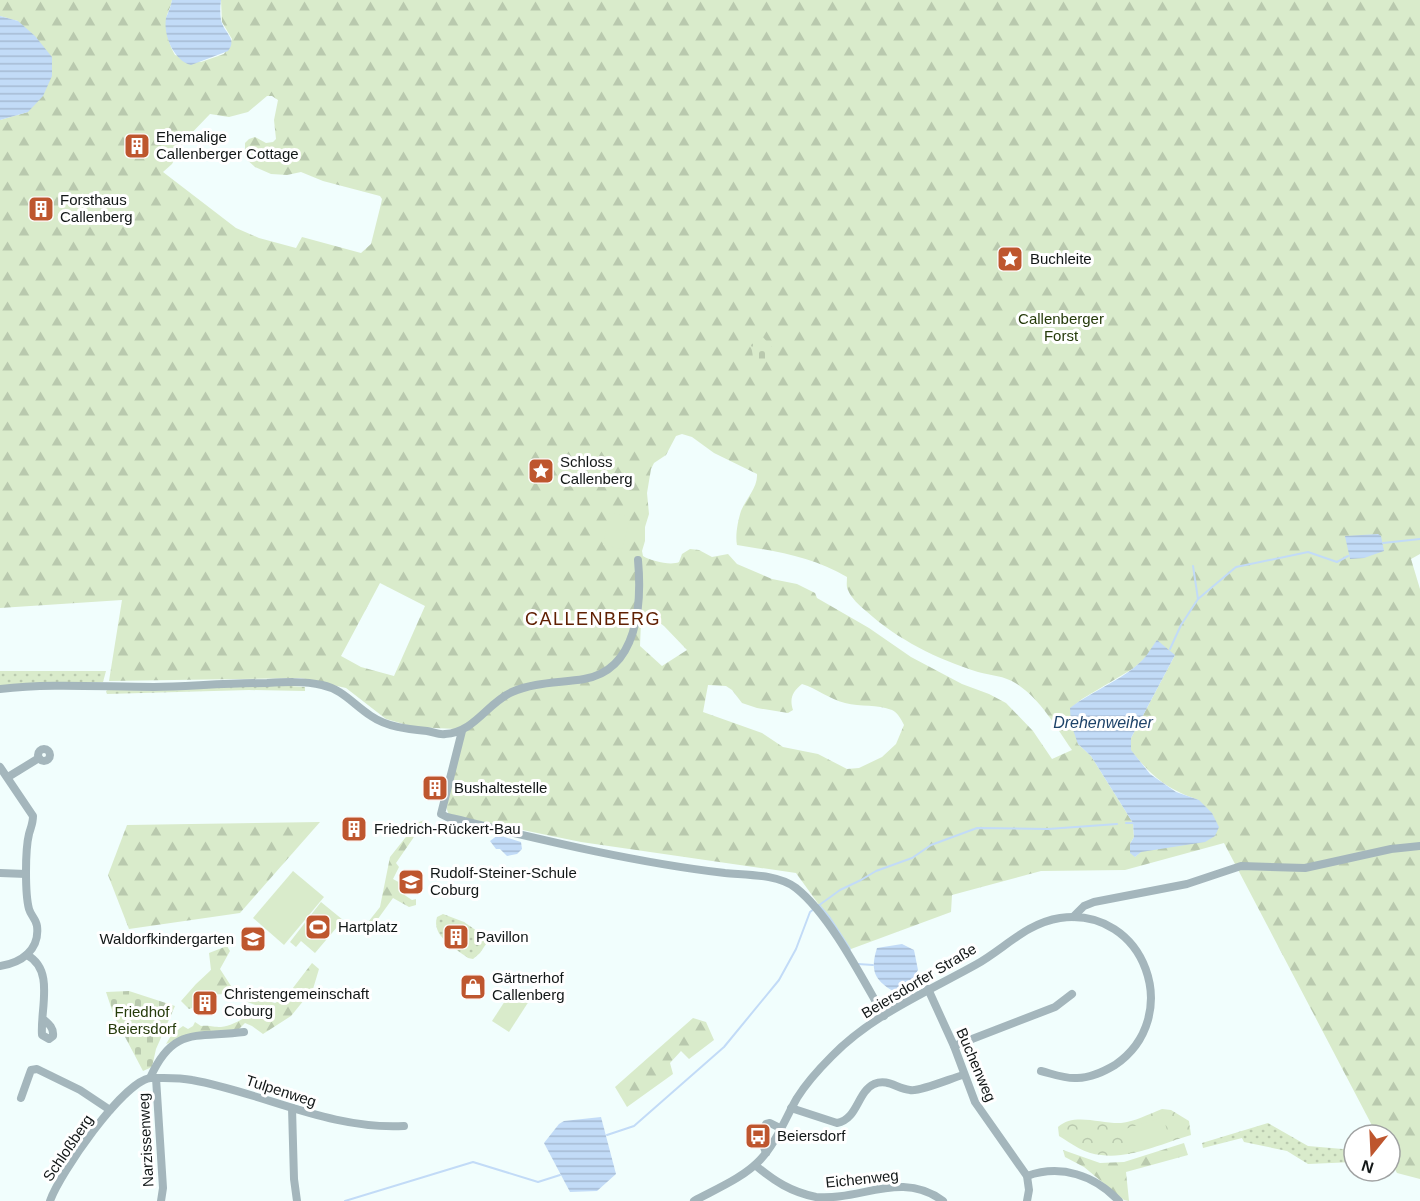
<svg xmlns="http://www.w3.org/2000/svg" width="1420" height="1201" viewBox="0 0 1420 1201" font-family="Arial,sans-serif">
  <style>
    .grass { fill: url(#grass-dots) }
    .forest { fill: url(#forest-firs); fill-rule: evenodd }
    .cemetery { fill: url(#cemetery-stones) }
    .park { fill: url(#park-crowns) }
    .pitch { fill: #d9ebcb }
    .water { fill: url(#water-rules) }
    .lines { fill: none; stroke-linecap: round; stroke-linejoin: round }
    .stream { stroke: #c2dbf7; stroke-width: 2 }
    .minor { stroke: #a4b6bc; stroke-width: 8 }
    .labels { text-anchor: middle; stroke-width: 6; stroke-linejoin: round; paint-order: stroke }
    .poi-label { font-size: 15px; fill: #121717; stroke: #fff; text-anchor: start }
    .park-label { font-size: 15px; fill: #263b0b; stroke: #fff }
    .street-label { font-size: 15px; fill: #121717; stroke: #fff }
    .water-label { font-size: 16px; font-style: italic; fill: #1e4369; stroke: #fff }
    .quarter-label { font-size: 18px; letter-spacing: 1.5px; fill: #602003; stroke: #fff }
  </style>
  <defs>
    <pattern id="grass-dots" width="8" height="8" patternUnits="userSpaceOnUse" patternTransform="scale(1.5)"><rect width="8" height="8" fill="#d9ebcb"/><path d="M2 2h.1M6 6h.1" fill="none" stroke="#b9c9ae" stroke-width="1.8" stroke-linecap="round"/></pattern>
    <pattern id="forest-firs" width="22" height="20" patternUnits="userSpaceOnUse" patternTransform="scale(1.5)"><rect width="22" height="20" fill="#d9ebcb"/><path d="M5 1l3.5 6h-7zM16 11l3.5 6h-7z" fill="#b9c9ae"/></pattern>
    <pattern id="cemetery-stones" width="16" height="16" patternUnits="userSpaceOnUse" patternTransform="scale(1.5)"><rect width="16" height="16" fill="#d9ebcb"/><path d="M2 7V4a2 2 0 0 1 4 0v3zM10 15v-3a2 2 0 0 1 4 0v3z" fill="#b9c9ae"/></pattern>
    <pattern id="park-crowns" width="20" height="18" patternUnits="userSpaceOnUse" patternTransform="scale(1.5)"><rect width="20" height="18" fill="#d9ebcb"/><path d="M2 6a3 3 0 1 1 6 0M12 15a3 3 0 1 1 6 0" fill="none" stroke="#b9c9ae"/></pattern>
    <pattern id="water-rules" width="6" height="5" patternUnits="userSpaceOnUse" patternTransform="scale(1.5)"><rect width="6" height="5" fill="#c2dbf7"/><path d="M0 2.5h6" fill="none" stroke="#a6bbd3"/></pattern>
  </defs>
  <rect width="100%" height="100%" fill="#f1fefd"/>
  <g class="grass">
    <polygon points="0,671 106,671 103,682 35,683 0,687"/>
    <polygon points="276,685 305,687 305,691 249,690 107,694 106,691 110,688"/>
    <path d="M443,914L464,922L487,938L488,941L480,953L473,959L468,958C455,948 431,936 437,917Z"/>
    <polygon points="1268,1123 1308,1146 1354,1150 1354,1162 1308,1164 1287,1151 1244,1142 1242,1138 1203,1148 1202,1143"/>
  </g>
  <g class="forest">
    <path d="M0,0H172C171,6 169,9 167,15C164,26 169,45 175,55L201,62L224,54L232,39L222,22L221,0H1420V554L1411,559L1420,589V1179L1397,1173L1390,1160V1135H1377L1224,843L1125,870L1041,871L952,895L951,912L851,949L796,873L581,842L449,815L446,807L459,747L457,729L414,727L386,719L346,688L301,678L109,681L122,600L0,608V120L28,112L18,21L0,16ZM267,96H272L278,100L274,120L276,139L273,142L266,143L255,137L249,139L245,143V158L255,167L271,174L287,175L301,172L323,181L380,196L382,199L381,204L371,244L361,253L302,237L296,248L259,238L236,228L163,172L172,164L185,140L210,114L229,117L248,112ZM682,434L692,437L714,453L757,474C758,487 746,499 741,511C738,520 735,536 737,545C775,551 813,557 847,577C847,581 846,587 848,590C851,598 860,606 866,611C898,640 937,659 978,672C992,676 1003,675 1017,684C1041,700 1056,727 1072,750L1052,759L1033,731L1006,703L989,694L962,684L911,657L869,628L817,598L815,593L797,584L772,579L737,564L728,554L712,557L699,550L690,549L682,554L679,562C671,566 651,561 643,556L642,551L645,541V527L649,514L647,493L651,469L654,463L666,455L676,436ZM380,583L425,606L394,676L361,667L341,656ZM652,617L664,626L687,650L662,666L640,646L641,621ZM1175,655L1131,738V751C1153,777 1166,789 1199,800L1135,857L1130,844L1134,837L1133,823L1091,756L1078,744L1071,708L1082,699L1134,668L1146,657ZM802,684C818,689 829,699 845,703C861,707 877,704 892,710C898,713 901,719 904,725L896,744L882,757L859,768L847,769L818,754L783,747L762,733L703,712L708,685L726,686L732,690L742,703L757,708L788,713L793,710C789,698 793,691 802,684Z"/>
    <polygon points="424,820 429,830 422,835 416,834 396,863 399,867 393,879 404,885 400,892 412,900 416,899 416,905 409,907 393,898 367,934 362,929 364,924 369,921 380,907 390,857 417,823"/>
    <polygon points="320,822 240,913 129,929 108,875 127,825"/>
    <path d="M227,946L230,951L220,969L231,986L241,990L251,987L266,993L268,1001L275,1003L286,997L312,963L319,969L313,989L291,1016L263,1034L252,1026L245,1023L238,1030L194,1033L166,1044L172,1034L183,1026L188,1029L193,1026L195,1022L201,1026C210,1025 213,1027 221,1027C234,1026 250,1014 261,1007L226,994L201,995L196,1000L195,1007L189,1009L181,1001L196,984L211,970L209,953Z"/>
    <polygon points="693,1018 706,1022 714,1040 689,1059 681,1051 670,1063 673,1074 627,1107 615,1087"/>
    <polygon points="1184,1143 1188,1155 1126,1172 1129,1201 1124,1200 1084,1167 1065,1157 1063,1150 1100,1163 1124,1162"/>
  </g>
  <g class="cemetery">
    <polygon points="762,336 777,353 769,362 753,357 751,345"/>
    <polygon points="129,991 175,1006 156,1049 152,1067 143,1071 114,1016 106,992"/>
  </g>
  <path class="park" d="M1162,1109L1171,1110L1189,1121L1191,1135C1163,1143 1131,1159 1101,1155C1085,1154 1072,1144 1059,1136L1058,1127C1074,1112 1101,1124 1121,1123C1134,1122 1149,1114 1162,1109Z"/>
  <g class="pitch">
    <polygon points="610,513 630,517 622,549 603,545"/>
    <polygon points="293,871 324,897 284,945 253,918"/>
    <polygon points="321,902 343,920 315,953 301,941 296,947 290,942"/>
    <polygon points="514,987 531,998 509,1032 492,1021"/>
    <polygon points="1163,1117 1170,1140 1129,1153 1122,1130"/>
  </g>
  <g class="water">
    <path d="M172,0H221C220,7 220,14 221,20C224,33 238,39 228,51L191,65C174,61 163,35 166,18C168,12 171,7 172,0Z"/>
    <polygon points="0,16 18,21 35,36 52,57 52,76 43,96 28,112 0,120"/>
    <polygon points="1378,534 1381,536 1384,551 1364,558 1350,559 1345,536"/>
    <path d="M1157,640L1175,655L1131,738V750L1150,774L1176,792L1199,800L1212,813L1219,827L1215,836L1205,842L1141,852L1135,857L1130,853V844L1134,837L1133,823L1091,756L1078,744L1071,724L1070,708C1093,690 1128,678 1146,656C1150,651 1153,645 1157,640Z"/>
    <polygon points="498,835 521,842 522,849 517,854 507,856 500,849 496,849 490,841"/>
    <path d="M902,944L914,950L918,970L912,980L893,991C874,980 870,970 877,948Z"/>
    <polygon points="601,1117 616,1174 597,1191 570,1192 544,1143 559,1124 564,1121"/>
  </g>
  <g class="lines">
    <g class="stream">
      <polyline points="1383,543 1420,539"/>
      <polyline points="1193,566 1198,599"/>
      <polyline points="1170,649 1181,625 1198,599 1236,567 1308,552 1337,562 1348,556"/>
      <polyline points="1126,823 1133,823"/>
      <polyline points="819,905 830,918 850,949"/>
      <polyline points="818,906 840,890 861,880 876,871 912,858 931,845 977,828 1048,829 1117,824"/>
      <polyline points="858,964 873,965"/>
      <polyline points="607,1135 634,1126 724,1047 779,980 796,949 810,912 814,909"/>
      <polyline points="345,1201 473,1162 538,1182 560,1175"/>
    </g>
    <g class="minor">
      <path d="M0,689C51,683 102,687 154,687C192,686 229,683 267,683C285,682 304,681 322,685C342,689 354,705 371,716C387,727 407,729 427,731C433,732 439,735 445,734C475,732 487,703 512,692C534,682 560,683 584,679C638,670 642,604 638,560"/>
      <path d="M462,731L441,814L447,817C539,839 631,862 725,873C747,875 778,874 796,888C830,915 862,978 884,1016"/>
      <circle cx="44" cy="755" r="6"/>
      <path d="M0,767L33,816C33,823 31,827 29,834C26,846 26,859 26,872C26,883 26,898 29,909C31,916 36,919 37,926C40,950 21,963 0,966"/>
      <polyline points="8,777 39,758"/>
      <polyline points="0,873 26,874"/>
      <polyline points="1073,917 1084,906 1094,902 1187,884 1241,866 1305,868 1391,849 1420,846"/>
      <path d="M27,955C55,970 40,1009 42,1035L49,1039L53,1036C54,1028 49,1024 43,1019"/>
      <polyline points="928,989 954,1046 975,1102 1027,1176 1029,1190 1027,1201"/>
      <polyline points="954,1046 1055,1007 1072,994"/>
      <path d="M150,1078C164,1078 178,1077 192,1080C264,1093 329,1130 404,1126"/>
      <polyline points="156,1078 163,1188 161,1201"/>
      <polyline points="21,1098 31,1070 37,1069 80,1090 110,1110"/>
      <polyline points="292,1108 294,1179 297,1201"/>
      <path d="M791,1108L837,1123C858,1119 857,1092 874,1084C888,1078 897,1089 910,1090C919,1092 952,1078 963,1075"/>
      <polyline points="766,1153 760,1136 766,1124 770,1123 780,1128"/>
      <path d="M755,1165C774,1181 791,1192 816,1197C861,1201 901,1170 943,1201"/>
      <path d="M1027,1176C1061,1164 1094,1175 1119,1201"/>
      <path d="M50,1201C60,1173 122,1083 150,1078C173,1026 196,1038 244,1032"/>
      <path d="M694,1201C716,1189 743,1178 760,1160C776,1143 785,1119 797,1098C807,1082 819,1069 832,1056C872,1015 927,992 977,964C1005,948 1027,923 1060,918C1145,906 1185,1017 1115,1065C1103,1072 1091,1078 1077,1078C1065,1079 1053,1074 1041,1071"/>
    </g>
  </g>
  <defs>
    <g id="building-square" transform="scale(1.35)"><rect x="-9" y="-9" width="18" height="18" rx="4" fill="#be562e" stroke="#fff"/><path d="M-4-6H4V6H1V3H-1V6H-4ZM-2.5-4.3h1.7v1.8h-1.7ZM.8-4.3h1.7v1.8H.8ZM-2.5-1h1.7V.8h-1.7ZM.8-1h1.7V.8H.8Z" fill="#fff"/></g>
    <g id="sight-square" transform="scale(1.35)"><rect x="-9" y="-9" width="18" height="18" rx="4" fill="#be562e" stroke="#fff"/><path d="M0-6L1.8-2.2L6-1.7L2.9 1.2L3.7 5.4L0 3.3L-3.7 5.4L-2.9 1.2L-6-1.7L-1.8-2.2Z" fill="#fff"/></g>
    <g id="school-square" transform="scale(1.35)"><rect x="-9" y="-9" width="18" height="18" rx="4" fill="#be562e" stroke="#fff"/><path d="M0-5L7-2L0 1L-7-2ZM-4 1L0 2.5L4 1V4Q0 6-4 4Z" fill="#fff"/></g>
    <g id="stadium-square" transform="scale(1.35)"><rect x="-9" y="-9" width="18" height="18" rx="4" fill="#be562e" stroke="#fff"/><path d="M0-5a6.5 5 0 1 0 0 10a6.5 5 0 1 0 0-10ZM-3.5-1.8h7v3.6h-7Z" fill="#fff"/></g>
    <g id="shop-square" transform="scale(1.35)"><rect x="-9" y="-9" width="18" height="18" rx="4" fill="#be562e" stroke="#fff"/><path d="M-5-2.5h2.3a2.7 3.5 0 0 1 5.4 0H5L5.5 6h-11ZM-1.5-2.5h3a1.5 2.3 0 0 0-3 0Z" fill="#fff"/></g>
    <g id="bus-square" transform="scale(1.35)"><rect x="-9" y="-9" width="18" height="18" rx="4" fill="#be562e" stroke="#fff"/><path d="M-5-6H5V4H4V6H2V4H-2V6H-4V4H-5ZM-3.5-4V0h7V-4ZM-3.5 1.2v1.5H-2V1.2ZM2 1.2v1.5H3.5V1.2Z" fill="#fff"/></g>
  </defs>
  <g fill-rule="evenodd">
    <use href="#building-square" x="137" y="146"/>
    <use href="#building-square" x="41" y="209"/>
    <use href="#sight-square" x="1010" y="259"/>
    <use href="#sight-square" x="541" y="471"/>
    <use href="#building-square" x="435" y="788"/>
    <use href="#building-square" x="354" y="829"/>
    <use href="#school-square" x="411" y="882"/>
    <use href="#stadium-square" x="318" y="927"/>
    <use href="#building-square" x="456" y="937"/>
    <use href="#school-square" x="253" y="939"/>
    <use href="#shop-square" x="473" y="987"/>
    <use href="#building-square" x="205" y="1003"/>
    <use href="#bus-square" x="758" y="1136"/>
  </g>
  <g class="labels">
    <g class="poi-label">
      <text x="156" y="142">Ehemalige<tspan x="156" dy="17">Callenberger Cottage</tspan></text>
      <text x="60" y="205">Forsthaus<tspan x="60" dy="17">Callenberg</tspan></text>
      <text x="1030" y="264">Buchleite</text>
      <text x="560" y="467">Schloss<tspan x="560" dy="17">Callenberg</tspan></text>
      <text x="454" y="793">Bushaltestelle</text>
      <text x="374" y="834">Friedrich-Rückert-Bau</text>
      <text x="430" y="878">Rudolf-Steiner-Schule<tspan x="430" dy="17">Coburg</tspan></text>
      <text x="338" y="932">Hartplatz</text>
      <text x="476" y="942">Pavillon</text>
      <text x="234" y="944" text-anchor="end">Waldorfkindergarten</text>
      <text x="492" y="983">Gärtnerhof<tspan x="492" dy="17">Callenberg</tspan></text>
      <text x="224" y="999">Christengemeinschaft<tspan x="224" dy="17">Coburg</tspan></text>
      <text x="777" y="1141">Beiersdorf</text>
    </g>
    <g class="park-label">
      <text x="1061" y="324">Callenberger<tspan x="1061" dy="17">Forst</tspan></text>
      <text x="142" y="1017">Friedhof<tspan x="142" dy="17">Beiersdorf</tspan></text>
    </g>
    <g class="street-label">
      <text transform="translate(919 981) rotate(-31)" y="5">Beiersdorfer Straße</text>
      <text transform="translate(976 1065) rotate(67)" y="5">Buchenweg</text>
      <text transform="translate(281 1091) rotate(18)" y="5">Tulpenweg</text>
      <text transform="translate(146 1140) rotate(-93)" y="5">Narzissenweg</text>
      <text transform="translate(68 1148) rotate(-56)" y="5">Schloßberg</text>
      <text transform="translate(862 1179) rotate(-6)" y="5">Eichenweg</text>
    </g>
    <g class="water-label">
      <text x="1103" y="728">Drehenweiher</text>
    </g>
    <g class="quarter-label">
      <text x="593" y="625">CALLENBERG</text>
    </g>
  </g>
  <g transform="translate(1372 1153) rotate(198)"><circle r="28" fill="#ffffff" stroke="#a0a2a2" stroke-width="1.5"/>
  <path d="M0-4.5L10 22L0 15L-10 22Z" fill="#be562e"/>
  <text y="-9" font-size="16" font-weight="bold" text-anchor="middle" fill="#121717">N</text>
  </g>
</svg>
